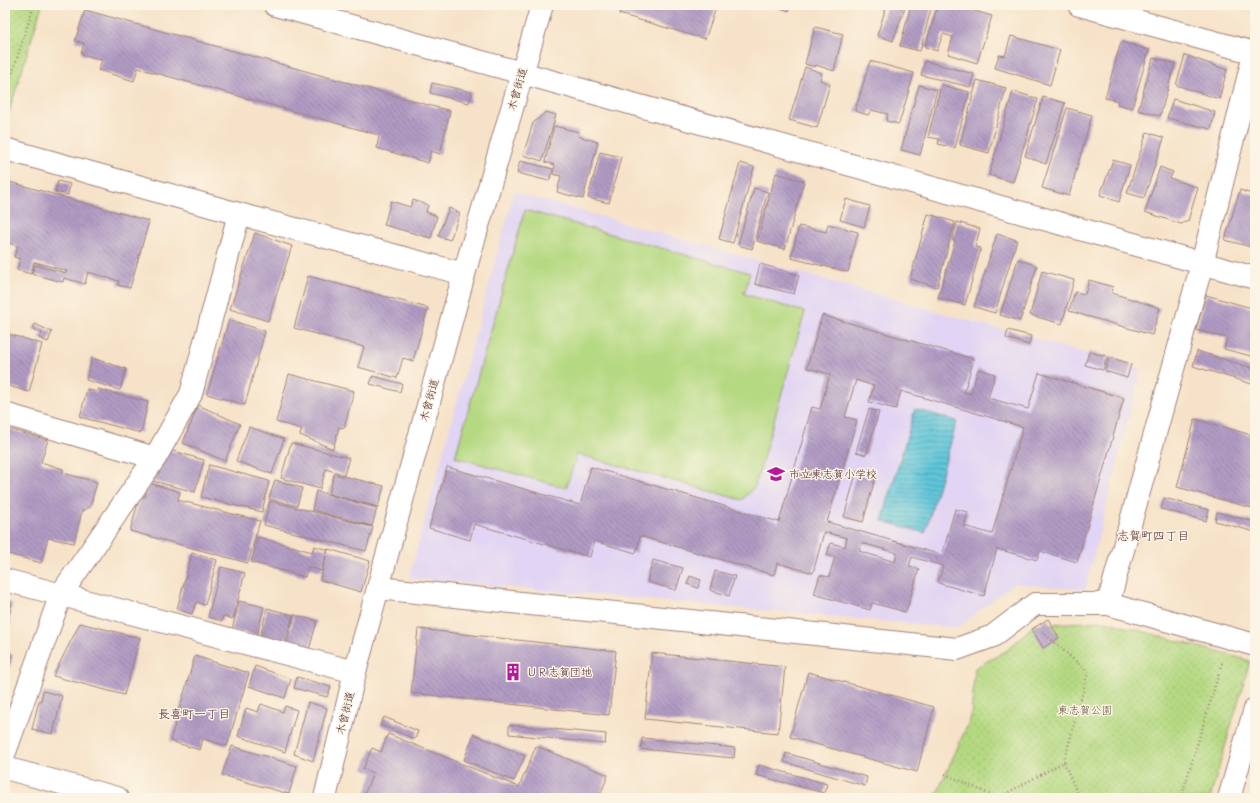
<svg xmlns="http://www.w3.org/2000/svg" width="1260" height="803" viewBox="0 0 1260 803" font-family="Mali,'Klee One',sans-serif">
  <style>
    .built { fill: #e1d4f4 }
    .grass { fill: url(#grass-dots); stroke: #807c56 }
    .pitch { fill: #b5d982; stroke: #807c56 }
    .water { fill: url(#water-rules); stroke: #547282 }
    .building { fill: url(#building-back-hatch); fill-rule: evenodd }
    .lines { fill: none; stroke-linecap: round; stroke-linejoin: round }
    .minor-casing { stroke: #a0807a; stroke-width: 24 }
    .tertiary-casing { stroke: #a0807a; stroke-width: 24 }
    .path { stroke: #a0807a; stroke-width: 2.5; stroke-dasharray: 1 3; stroke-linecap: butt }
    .minor { stroke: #fff; stroke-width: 22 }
    .tertiary { stroke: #fff; stroke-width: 22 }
    .labels { text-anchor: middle; stroke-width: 3; stroke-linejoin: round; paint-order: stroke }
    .street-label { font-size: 11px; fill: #4a1f2b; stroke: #fcf5e5 }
    .poi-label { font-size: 11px; fill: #4a1f2b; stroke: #fcf5e5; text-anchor: start }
    .park-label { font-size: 11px; fill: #654e41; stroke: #fcf5e5 }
    .neighbourhood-label { font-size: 12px; fill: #4a1f2b; stroke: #fcf5e5 }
  </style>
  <defs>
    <pattern id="grass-dots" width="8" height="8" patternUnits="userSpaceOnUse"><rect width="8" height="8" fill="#b5d982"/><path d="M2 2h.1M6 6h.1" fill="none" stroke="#9dba70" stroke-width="1.8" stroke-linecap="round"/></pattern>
    <pattern id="water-rules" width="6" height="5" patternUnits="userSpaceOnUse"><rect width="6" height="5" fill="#5ec6da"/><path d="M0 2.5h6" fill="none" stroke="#50a0b1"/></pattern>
    <pattern id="building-back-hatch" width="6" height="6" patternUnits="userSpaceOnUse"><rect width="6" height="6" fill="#b19bc4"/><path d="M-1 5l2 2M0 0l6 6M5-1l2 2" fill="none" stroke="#927e9f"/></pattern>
  </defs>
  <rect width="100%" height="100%" fill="#fcf5e5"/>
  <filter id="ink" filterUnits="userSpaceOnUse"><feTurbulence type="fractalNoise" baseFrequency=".025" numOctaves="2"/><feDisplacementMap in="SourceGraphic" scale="8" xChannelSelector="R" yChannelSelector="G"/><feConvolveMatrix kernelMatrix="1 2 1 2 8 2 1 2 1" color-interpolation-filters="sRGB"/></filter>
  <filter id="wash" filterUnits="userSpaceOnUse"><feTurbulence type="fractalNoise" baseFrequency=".012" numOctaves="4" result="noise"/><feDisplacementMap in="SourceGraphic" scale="16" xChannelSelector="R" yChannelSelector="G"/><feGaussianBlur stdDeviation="0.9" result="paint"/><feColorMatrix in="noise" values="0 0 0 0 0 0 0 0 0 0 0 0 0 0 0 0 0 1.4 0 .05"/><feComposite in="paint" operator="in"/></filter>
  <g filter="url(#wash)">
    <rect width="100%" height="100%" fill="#f6e2c8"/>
    <polygon class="built" points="514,192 1141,369 1085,590 1014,583 957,628 409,578"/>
    <g class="grass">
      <polygon points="5,5 42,5 5,125"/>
      <polygon points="1105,621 1250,661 1210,798 935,798 971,717 975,668 1006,651 1034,625"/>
    </g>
    <polygon class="pitch" points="525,210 750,273 744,294 805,312 755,486 742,500 577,454 566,488 455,457"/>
    <polygon class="water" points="915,409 957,421 925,533 882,521"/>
    <g id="blocks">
      <g class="building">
        <polygon points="622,5 717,5 705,39 619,14"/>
        <polygon points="771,5 791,5 789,11"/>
        <polygon points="887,5 906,5 893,41 877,35"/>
        <polygon points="911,5 932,5 920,51 900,46"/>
        <polygon points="938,5 954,5 992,16 977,63 948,54 953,37 943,34 937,51 925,47"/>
        <polygon points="85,10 450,111 440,154 431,151 428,163 377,148 379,135 138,68 134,81 98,70 102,60 81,54 84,43 75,41"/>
        <polygon points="815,27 843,34 834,71 816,65 815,67 805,64"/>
        <polygon points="1011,36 1060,50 1050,85 995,68 999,55 1005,56"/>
        <polygon points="1121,42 1149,50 1132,108 1117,104 1118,101 1105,98"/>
        <polygon points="1185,55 1227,70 1219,99 1176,85"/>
        <polygon points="1153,58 1175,63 1160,116 1138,110"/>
        <polygon points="870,61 914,73 899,124 886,121 888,114 871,110 868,115 855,111"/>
        <polygon points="925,61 974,74 970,87 921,75"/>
        <polygon points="805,67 822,73 820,80 830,84 817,128 789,120"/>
        <polygon points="977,80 1006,88 989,153 960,145"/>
        <polygon points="432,83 472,92 469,103 430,93"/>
        <polygon points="919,85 937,90 920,155 901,150"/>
        <polygon points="941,85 969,92 955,148 938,144 939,139 928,137"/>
        <polygon points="1013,91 1038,99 1013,182 989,175"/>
        <polygon points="1043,97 1065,103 1046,164 1025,156"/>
        <polygon points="1173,99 1215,112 1211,129 1167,118"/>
        <polygon points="1067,108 1092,115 1069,196 1042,188"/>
        <polygon points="546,112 556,115 542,161 523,155 533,123"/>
        <polygon points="554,126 579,132 578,136 598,142 583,199 557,192 561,176 553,174 555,165 545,162"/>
        <polygon points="1147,132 1164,138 1144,198 1127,193"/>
        <polygon points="600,152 621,157 609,203 588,198"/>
        <polygon points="1113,160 1130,165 1119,202 1100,195"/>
        <polygon points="520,161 553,169 549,181 517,173"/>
        <polygon points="740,163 754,167 733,243 719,239"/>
        <polygon points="1160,167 1173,172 1170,178 1198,188 1188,221 1181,224 1145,212"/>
        <polygon points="776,173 804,181 785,249 757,241"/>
        <polygon points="58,181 70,184 68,195 55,192"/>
        <polygon points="10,182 149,221 130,288 118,285 119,281 88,272 85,284 64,278 63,282 32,274 35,265 66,273 67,271 34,262 31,274 17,270 20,259 14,257 18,246 5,242 5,200"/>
        <polygon points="754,188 768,192 752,249 738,245"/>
        <polygon points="1240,190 1255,195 1255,248 1225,240"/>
        <polygon points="846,199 870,206 864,227 840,220"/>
        <polygon points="413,200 428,205 426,212 437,216 431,238 384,225 391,201 410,207"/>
        <polygon points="449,208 460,213 450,240 438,236"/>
        <polygon points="928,214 955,222 937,287 910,279"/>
        <polygon points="957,222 980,229 975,247 981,248 965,305 938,298 955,241 952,240"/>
        <polygon points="828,224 858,232 848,272 791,258 799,226 826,232"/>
        <polygon points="255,233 292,246 268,321 230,309"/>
        <polygon points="997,234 1017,240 995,313 974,307"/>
        <polygon points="1018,259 1037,266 1020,321 1000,315"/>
        <polygon points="760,264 799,275 794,294 755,284"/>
        <polygon points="1042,271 1074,280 1062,324 1030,315"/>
        <polygon points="308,276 428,308 413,361 403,358 397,378 358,367 364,347 294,328"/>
        <polygon points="1089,280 1113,287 1112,293 1160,308 1152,335 1069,311 1075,292 1085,294"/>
        <polygon points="1206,295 1255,309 1255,357 1224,349 1227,338 1196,330"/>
        <path d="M822,315L974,359L964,392L971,394L978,369L995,374L988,398L1028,409L1039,373L1124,398L1077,562L1040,551L1037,560L997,549L984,596L938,583L943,566L912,557L909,566L919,569L906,612L872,603L870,610L814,594L820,575L829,577L835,557L827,555L831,543L845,547L847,538L824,532L813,573L777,563L774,575L640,536L636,553L594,541L590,557L474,524L470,540L429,528L447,467L580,505L591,467L779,522L812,407L820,409L830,374L807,368ZM856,380L874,386L869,402L896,409L901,391L1023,427L992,534L964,526L968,512L955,509L942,555L827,522L857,420L845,417ZM862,543L897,553L895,562L859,551Z"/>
        <polygon points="229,320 265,331 245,405 207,394"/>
        <polygon points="35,324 52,332 48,342 39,338 42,333 33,329"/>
        <polygon points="1008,330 1031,336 1029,345 1006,338"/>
        <polygon points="5,333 42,344 29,392 5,385"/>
        <polygon points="1197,351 1255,369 1255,385 1193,366"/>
        <polygon points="1089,352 1107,356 1103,370 1085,365"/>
        <polygon points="1109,357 1131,364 1127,378 1105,371"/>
        <polygon points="92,358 126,369 120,390 86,380"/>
        <polygon points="289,374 354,391 344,428 339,427 333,449 300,435 302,429 276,422"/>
        <polygon points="373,376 402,384 400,392 370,384"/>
        <polygon points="87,389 96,392 97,389 148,402 141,433 80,417"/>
        <polygon points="198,405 240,424 225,461 183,443"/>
        <polygon points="869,409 879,412 866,455 856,452"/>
        <polygon points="1195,419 1255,436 1255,509 1177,487"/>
        <polygon points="249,427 284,439 272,474 236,461"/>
        <polygon points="5,428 48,440 41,462 63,469 63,473 97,482 90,507 82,511 74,543 48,538 41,563 5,553"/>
        <polygon points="291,443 349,458 344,475 326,469 320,489 281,478"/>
        <polygon points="166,449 204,460 195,492 153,481 157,466"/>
        <polygon points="209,465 269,481 262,512 201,497"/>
        <polygon points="857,470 876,475 863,522 844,517"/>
        <polygon points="334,474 384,486 378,507 329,494"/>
        <polygon points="275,480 302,488 297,506 269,499"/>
        <polygon points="149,483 180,492 178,500 260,521 248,563 130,531 140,496 145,497"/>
        <polygon points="316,491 377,508 372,526 312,510"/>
        <polygon points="1164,498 1209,510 1206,521 1161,509"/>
        <polygon points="270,501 373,527 366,551 264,525"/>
        <polygon points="1217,512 1255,522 1255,532 1215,521"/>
        <polygon points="258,537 312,552 314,546 328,550 321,571 308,567 305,577 251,562"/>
        <polygon points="328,549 370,561 361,592 320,580"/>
        <polygon points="192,553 217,560 205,605 196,602 192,614 177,609"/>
        <polygon points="653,560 683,568 676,590 647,582"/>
        <polygon points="221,567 245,573 233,619 223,616 222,621 208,617"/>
        <polygon points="715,571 735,576 729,596 710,590"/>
        <polygon points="690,576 701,580 698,588 687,584"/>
        <polygon points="5,601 12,603 6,631 5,631"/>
        <polygon points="239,601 264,607 257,636 232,630"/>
        <polygon points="267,608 293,615 285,644 260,638"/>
        <polygon points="294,615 317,621 309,650 287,644"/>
        <polygon points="1048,619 1059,638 1043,648 1032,629"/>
        <polygon points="80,623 140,638 124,695 53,676"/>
        <polygon points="418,629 616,651 609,715 411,693"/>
        <polygon points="5,652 13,655 5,682"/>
        <polygon points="652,653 785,667 778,733 645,719"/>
        <polygon points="195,656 249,673 227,746 203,739 200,750 170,741"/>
        <polygon points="255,666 291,679 285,698 249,686"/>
        <polygon points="808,672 934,707 917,772 790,737"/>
        <polygon points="297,677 331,687 327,697 294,688"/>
        <polygon points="43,691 62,696 53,734 32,729 39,701 41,701"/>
        <polygon points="308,702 327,708 313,761 294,754"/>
        <polygon points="261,704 283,712 285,706 297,710 285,752 238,736 246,708 258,712"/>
        <polygon points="384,717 418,731 415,739 380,725"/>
        <polygon points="509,725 606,734 605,744 509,734"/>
        <polygon points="388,734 519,787 536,746 608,775 599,798 363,798 373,773 363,769 372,748 381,752"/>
        <polygon points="474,734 525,756 514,781 464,760"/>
        <polygon points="642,738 735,748 734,758 641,749"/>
        <polygon points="232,746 297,766 289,794 222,775"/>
        <polygon points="786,753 867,777 865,786 784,762"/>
        <polygon points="759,765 827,784 824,793 756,775"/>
      </g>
    </g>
  </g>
  <g filter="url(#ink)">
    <use href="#blocks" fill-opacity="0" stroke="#a0807a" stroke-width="1"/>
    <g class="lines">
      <g class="minor-casing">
        <g id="minor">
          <polyline points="1079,5 1255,53"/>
          <polyline points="5,149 239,214 464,274"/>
          <polyline points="5,414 155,458"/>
          <polyline points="5,580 355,672"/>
          <polyline points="378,588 957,649 993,636 1035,604 1108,604 1255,645"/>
          <polyline points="1108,604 1202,264 1255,50"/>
          <polyline points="5,752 61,594 155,458 191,394 239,214"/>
          <polyline points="325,798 355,672 464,274 542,5"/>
          <polyline points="1229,798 1255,709"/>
        </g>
      </g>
      <g class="tertiary-casing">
        <g id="tertiary">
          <polyline points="275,5 522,73 1255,278"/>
          <polyline points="5,768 117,798"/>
        </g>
      </g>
      <g class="path">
        <polyline points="5,96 34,5"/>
        <polyline points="1064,762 1079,798"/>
        <polyline points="945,774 998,798"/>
        <polyline points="998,798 1064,762 1088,672 1042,632"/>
        <polyline points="1181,798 1222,663"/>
      </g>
      <use href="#minor" class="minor"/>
      <use href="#tertiary" class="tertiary"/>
    </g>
  </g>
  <defs>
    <g id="school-bare" transform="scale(1.38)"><path d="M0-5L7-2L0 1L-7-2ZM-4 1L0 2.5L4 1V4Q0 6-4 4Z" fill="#b5179e" stroke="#fcf5e5" stroke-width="2.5" paint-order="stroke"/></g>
    <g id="building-bare" transform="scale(1.38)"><path d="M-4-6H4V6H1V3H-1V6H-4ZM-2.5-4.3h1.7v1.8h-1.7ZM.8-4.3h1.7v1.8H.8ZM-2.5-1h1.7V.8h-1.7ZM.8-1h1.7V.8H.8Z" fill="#b5179e" stroke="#fcf5e5" stroke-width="2.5" paint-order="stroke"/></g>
  </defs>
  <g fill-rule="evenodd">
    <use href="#school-bare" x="776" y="474"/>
    <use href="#building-bare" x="513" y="672"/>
  </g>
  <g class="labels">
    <g class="street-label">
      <text transform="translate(517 89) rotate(-74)" y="4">木曾街道</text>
      <text transform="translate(429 400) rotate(-75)" y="4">木曾街道</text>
      <text transform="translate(345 713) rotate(-76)" y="4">木曾街道</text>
    </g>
    <g class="poi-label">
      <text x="789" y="478">市立東志賀小学校</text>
      <text x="526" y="676">ＵＲ志賀団地</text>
    </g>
    <g class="park-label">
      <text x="1085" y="714">東志賀公園</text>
    </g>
    <g class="neighbourhood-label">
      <text x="1153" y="540">志賀町四丁目</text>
      <text x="194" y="718">長喜町一丁目</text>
    </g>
  </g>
  <rect width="1260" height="803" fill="none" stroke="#fcf5e5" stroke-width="20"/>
</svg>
